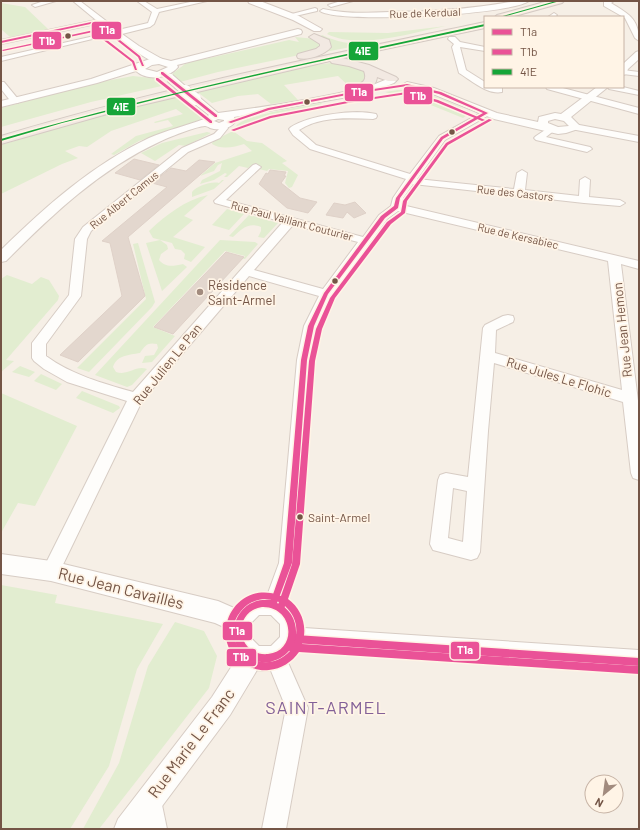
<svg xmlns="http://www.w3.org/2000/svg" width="640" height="830" viewBox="0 0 640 830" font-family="Barlow,sans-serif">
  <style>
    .green { fill: #e2edd0 }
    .building { fill: #e3d7ce; stroke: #dfd1c8 }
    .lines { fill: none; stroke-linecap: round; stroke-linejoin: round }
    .minor-casing { stroke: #d7ccc4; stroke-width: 2 }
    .tertiary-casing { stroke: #d7ccc4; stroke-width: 2 }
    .secondary-casing { stroke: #d7cbc3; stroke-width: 2 }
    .trunk-casing { stroke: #d5cac3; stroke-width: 2 }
    .minor { fill: #fefdfb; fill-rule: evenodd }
    .tertiary { fill: #fefdfb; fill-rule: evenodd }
    .secondary { fill: #fefdfb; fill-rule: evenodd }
    .trunk { fill: #f2e9e2; fill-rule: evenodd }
    .tertiary-bridge-far1-casing { stroke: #d7ccc4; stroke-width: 10; stroke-linecap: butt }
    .tertiary-bridge-casing { stroke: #d7ccc4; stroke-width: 13; stroke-linecap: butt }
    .tertiary-bridge-far1 { stroke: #fefdfb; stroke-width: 8 }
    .tertiary-bridge { stroke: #fefdfb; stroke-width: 12 }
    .bus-1-casing { stroke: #fff4e6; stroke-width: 3 }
    .bus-2-casing { stroke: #fff4e6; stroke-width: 3 }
    .bus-3-casing { stroke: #fff4e6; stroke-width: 3 }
    .bus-1 { fill: #ea5297; fill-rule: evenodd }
    .bus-2 { fill: #ea5297; fill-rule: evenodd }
    .bus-3 { fill: #16a538; fill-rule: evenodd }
    .bus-dot { fill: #745546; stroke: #fff4e6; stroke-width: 1.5 }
    .poi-dot { fill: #a28b7e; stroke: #fff4e6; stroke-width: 1.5 }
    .labels { text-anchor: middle; stroke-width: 3.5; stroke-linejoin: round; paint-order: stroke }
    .far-street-label { font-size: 11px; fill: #745546; stroke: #fff4e6 }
    .bus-label { font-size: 12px; fill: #745546; stroke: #fff4e6; text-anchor: start }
    .poi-label { font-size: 13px; fill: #745546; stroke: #fff4e6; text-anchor: start }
    .street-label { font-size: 13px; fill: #745546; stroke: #fff4e6 }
    .near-street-label { font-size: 16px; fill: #745546; stroke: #fff4e6 }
    .near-quarter-label { font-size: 18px; letter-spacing: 1px; fill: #836198; stroke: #fff4e6 }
    .line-badge { stroke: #fff4e6; stroke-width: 1.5 }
    .badge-label { font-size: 11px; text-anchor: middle; font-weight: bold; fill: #fff }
  </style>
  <rect width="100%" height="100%" fill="#f6efe6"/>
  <g class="green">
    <polygon points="1,3 25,7 48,29 10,37 1,29"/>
    <path d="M446,26C410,33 360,50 327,34L329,32L388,33Z"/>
    <path d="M322,35C337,42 349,44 366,44L325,52L330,48V45L320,37Z"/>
    <polygon points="295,37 316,39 324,45 309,53 218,72 180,82 172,74 185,64 203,58 205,59 289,40 299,42"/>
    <polygon points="338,62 365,70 369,80 353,90 338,76 284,85 298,100 271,104 258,94 238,96 212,103 196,91 315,65"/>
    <polygon points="133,76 160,79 166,85 91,102 1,127 1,108 100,82"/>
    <path d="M398,90C422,90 441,98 462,108L466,111L467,115L463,118L416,99L414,100L385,92Z"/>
    <polygon points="180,96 201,113 202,116 200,120 139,141 114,155 111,154 136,136 173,126 168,120 155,123 154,122 183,114 176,109 111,131 87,147 79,146 65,151 78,158 62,164 1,194 1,145 75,123"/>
    <path d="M321,103L322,104L244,126L239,128L236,126C246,114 303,107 321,103Z"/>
    <path d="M233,131L247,141L262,143L287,161L282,163L298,175L292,187L289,188L285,183L288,171L269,169L267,171L259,169L261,166L253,164L248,168L239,166L227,177H224L227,174L225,173L214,180L200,184L202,180L220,171L222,163L218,165L214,171L200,176L215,163L252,151L244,144C235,147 221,150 212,144L213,141Z"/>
    <polygon points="207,132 211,133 186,146 179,145 155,161 141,153 162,143"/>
    <path d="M222,180H224L214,189L192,197V192C197,186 211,181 219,183Z"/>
    <path d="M208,195L184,216L193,220L173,237L205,247L191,262L184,259L185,254L181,250L175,249L172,243L153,238L149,231C166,215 185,200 208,195Z"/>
    <polygon points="227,209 244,214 229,230 212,225"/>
    <path d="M249,215H250L278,223L264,238L258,237L261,231V227C248,222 242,229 233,237L229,236Z"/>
    <path d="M160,240L167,245L168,249L161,254L159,260C166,268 173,266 183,264L187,267L162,291L146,243Z"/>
    <path d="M220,240L255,242L258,244L245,259H243L245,256L225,251L153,327L175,336L152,362L142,363L145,356L154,355L158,348L157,344C148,342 145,345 140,353C129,355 117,355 113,367L116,372C129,376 135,365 147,369L132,385L127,387L95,375Z"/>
    <polygon points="138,243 155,302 152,307 89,372 77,368 146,299 133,244"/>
    <polygon points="7,275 32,284 41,277 49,280 59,296 58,300 6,360 14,361 1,372 1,279"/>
    <polygon points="20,366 35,372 29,377 12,372"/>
    <polygon points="41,374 62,384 56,390 34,381"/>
    <polygon points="82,391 119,406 120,408 113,413 76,398"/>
    <polygon points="1,393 77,426 35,506 18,503 1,533"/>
    <polygon points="1,585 57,595 55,603 163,624 137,669 109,766 70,829 1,829"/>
    <polygon points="175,622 204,631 217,656 209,688 99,829 83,829 119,763 148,666"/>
  </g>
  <g class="building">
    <polygon points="134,159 159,165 140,180 115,173"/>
    <polygon points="199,160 215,162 128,237 145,296 78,362 60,355 122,296 110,243 102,241 167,187 152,183 171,168 186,171"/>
    <polygon points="270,170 286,172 284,176 286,176 281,183 300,198 317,202 308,213 287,208 259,184 266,173 268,174"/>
    <polygon points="355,202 366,213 354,218 347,212 343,218 326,215 334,203 345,205"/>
    <polygon points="226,252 244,257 173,334 154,327"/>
  </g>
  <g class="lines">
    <g class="minor-casing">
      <g id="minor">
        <polygon points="44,1 56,1 35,7 32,5"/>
        <path d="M73,1H80L118,30L148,23L152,12L137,1H144L157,9L195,1H207L159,12L154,24L150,27L122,34L139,46L162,59V63C149,65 125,41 113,34L1,61V57L112,32L100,23L1,44V40L96,20Z"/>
        <polygon points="341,1 353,1 331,7 328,5"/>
        <path d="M516,1H529C510,15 337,24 320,11L323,9C346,14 367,13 390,12C434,12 473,9 516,1Z"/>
        <polygon points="315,8 317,9 317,11 291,17 288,15"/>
        <polygon points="554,13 557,15 555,17 548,17"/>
        <path d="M449,37H455L460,42L485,47V51L460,47L466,70L485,82V87L502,88V92C487,95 471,80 459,73L452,47L454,44L448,39Z"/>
        <polygon points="623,70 639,72 639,76 623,74"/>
        <polygon points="1,82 4,82 18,99 19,101 18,103 12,103 1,89"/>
        <polygon points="546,87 559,87 639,108 639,114 547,89"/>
        <polygon points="608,87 623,87 639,91 639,95 609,89"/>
        <path d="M486,110L489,111L490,113L489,115L445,140L417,179L514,189L517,173L522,170L527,173L525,190L579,196L580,180L585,177L590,180L589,197L620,200L625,203L620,206L584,203L413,184L403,198L402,205L639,261V269L621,264L639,409V480L633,478L631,473L623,402L494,363L488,431L480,552L477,558L471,560L433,550L430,544L438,480L440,475L446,473L468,477L483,328L485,325L503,316L508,315L513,316L514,319L513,322L496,330L495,353L622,390L608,261L398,211L387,219L332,295L318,326L311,360L297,563L280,611L273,613L266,611L264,604L279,563L297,360L304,326L319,296L249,276L142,401L57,577L51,580L45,577L42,571L127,401L67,382L44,369L34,361L32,358V343L69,295L75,239L83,227L182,148L214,134L220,128V124H226L228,128L220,138L188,152L91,231L87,239L81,296L46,344V356C72,375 102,383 133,392L283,222L215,203L214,201L253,165L256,164L261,167L226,200L363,237L379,215L391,206L393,198L406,179L310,149L293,135L289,129L291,127C310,115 354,109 376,114L377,116L376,118L373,119C348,118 321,116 299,130L316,145L410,174L439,136ZM293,225L358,242L323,289L254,270ZM453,488L467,491L463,542L448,538Z"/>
        <polygon points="574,124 639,136 639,142 571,129 570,127 571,125"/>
        <polygon points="551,126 556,129 546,137 590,147 592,149 587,152 536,140 534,138 536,136"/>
        <polygon points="275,646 282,649 308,708 286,829 262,829 286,708 265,656 268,649"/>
        <polygon points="149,788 157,792 161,800 167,829 143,829 137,800 141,792"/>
      </g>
    </g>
    <g class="tertiary-casing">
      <g id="tertiary">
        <path d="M604,1H614L611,3C628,14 639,18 639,41L635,38L625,18L604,6Z"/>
        <path d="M298,29L301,30L302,32L301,34L177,65L178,67C168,79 147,81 136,71L97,83L1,107V101L91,79L150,59L159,58L171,61ZM159,64L168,67L157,72L145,69L152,65Z"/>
        <polygon points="639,51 639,59 628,69 626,74 623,75 623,64 636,52"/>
        <path d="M391,78L396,81L394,83L379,89L359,95L234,117L235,122C230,129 218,131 210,128C209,127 206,126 205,126C197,126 167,138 159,142C99,170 52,215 6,261L1,262V250C46,206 92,165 149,138C167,130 186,126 204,119L209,115L191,101L190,99L191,97H199L218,113C266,107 315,99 362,88C372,86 381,81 391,78ZM218,119L224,120V121L219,123L214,121Z"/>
        <path d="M407,82L434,88L497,113L538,122L539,117L555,113L561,114L597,87H608L571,117L579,125L578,129L566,133L558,134L494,119L428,92L404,87L402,85ZM555,119L564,121L569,126L558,127L548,123V121Z"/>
        <path d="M1,554L51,561L218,601L234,608C257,579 298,594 304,628L639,650V674L298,651C291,665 273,673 257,670L230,715L145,829H114L118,819L212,697L237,658L228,642L226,628L215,623L51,581L1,574ZM259,615H271L280,624V637L271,646H259L250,637V624Z"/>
      </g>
    </g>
    <g class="secondary-casing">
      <polygon id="secondary" points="248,1 260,1 299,16 322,29 320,31 314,31 293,20 249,3"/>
    </g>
    <g class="trunk-casing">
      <g id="trunk">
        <polygon points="548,1 564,1 562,3 511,17 495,17 497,15"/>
        <path d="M485,22V28L343,58L369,65L396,77L398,79L396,81H388L377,77C376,88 363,96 353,94L351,91C357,83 369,84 364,71L349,66L332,63L330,61L125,109L1,144V136C160,88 323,56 485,22Z"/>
        <path d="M314,34L329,40L331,47C325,55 307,61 298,58L297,56L298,54L316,49L320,46V44L309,37Z"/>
      </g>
    </g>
    <use href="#minor" class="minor"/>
    <use href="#tertiary" class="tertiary"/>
    <use href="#secondary" class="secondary"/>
    <use href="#trunk" class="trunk"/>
    <g class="tertiary-bridge-far1-casing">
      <polyline id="tertiary-bridge-far1" points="170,78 186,92"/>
    </g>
    <g class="tertiary-bridge-casing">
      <polyline id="tertiary-bridge" points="185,91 195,99"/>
    </g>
    <use href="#tertiary-bridge-far1" class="tertiary-bridge-far1"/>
    <use href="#tertiary-bridge" class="tertiary-bridge"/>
    <g class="bus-1-casing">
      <g id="bus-1">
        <polygon points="96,21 140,56 144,66 142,66 138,57 95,23 1,43 1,41"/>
        <polygon points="161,72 163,72 217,115 217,117 215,117 161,74"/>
        <path d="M407,84L441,92L488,113L443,139L400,198L398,208L385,218L328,294L314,326L307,360L292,563L277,603C290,608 297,621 296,635L639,658V666L294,643C290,652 283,658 273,661C266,664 259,662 252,660C219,645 234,595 271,600L284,563L301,360L308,326L324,293L381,216L394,206L396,198L441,137L483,113L439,94L407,86L347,95L269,110L231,123L228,122L268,108L347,93ZM262,607C294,606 298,651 268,654C237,657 231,612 262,607Z"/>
      </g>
    </g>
    <g class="bus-2-casing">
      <g id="bus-2">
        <polygon points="94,30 134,61 137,70 135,70 132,62 93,32 3,51 2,50"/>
        <polygon points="156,78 158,78 212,121 212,123 210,123 156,80"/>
        <polygon points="407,92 438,100 485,120 482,121 436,102 407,94 348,103 271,118 234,131 231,130 270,116 348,101"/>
        <path d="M489,119L492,120L448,145L407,201L405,213L391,224L335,298L322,329L315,361L300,564L288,599C302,609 308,627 302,644L638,666H639V674L299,652C292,662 281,669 269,670C261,671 254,669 248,666C203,646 232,576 281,596L292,564L309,361L316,329L330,298L387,222L401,212L403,201L446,143ZM265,599L272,600L279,602L277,607L278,610L281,611L284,610L285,606C296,616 299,629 294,643H290L287,644L286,647L287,650L290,651C261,682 215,642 241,611C247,603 255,600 265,599Z"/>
      </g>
    </g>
    <g class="bus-3-casing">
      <g id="bus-3">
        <polygon points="556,1 560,1 503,17 499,17"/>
        <path d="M485,24V26L303,65L181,93L62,123L1,141V139C161,93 323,59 485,24Z"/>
      </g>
    </g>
    <use href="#bus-1" class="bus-1"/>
    <use href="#bus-2" class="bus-2"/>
    <use href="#bus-3" class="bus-3"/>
  </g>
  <g class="bus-dot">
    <circle cx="68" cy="36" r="3.5"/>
    <circle cx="307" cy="102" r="3.5"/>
    <circle cx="452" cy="132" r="3.5"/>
    <circle cx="335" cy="281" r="3.5"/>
    <circle cx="300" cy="517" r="3.5"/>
  </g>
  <circle class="poi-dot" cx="200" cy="292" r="4"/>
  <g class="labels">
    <g class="far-street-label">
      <text transform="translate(425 13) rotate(-2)" y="4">Rue de Kerdual</text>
      <text transform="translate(515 193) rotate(6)" y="4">Rue des Castors</text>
      <text transform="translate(124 200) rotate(-39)" y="4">Rue Albert Camus</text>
      <text transform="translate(292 221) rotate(15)" y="4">Rue Paul Vaillant Couturier</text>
      <text transform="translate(518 236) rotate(13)" y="4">Rue de Kersabiec</text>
    </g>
    <g class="bus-label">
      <text x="308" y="522">Saint-Armel</text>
    </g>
    <g class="poi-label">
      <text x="208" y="290">Résidence<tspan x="208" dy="15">Saint-Armel</tspan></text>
    </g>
    <g class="street-label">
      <text transform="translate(622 330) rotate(-96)" y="5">Rue Jean Hemon</text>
      <text transform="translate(167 364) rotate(-51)" y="5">Rue Julien Le Pan</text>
      <text transform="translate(559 377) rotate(17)" y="5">Rue Jules Le Flohic</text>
    </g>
    <g class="near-street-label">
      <text transform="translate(121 588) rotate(14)" y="6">Rue Jean Cavaillès</text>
      <text transform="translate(191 743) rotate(-53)" y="6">Rue Marie Le Franc</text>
    </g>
    <g class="near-quarter-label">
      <text x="326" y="714">SAINT-ARMEL</text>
    </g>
  </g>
  <g class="line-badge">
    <rect x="91" y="21" width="31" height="19" rx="4" fill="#ea5297"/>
    <rect x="32" y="31" width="30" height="19" rx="4" fill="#ea5297"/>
    <rect x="348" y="41" width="31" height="20" rx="4" fill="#16a538"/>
    <rect x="344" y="83" width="30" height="19" rx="4" fill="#ea5297"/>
    <rect x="403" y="86" width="30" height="19" rx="4" fill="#ea5297"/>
    <rect x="106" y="97" width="30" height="19" rx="4" fill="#16a538"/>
    <rect x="222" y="621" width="31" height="20" rx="4" fill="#ea5297"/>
    <rect x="450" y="641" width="30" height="19" rx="4" fill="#ea5297"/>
    <rect x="226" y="648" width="31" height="19" rx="4" fill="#ea5297"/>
  </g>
  <g class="badge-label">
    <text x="107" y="34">T1a</text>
    <text x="47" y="45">T1b</text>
    <text x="363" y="55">41E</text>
    <text x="359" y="96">T1a</text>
    <text x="418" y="100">T1b</text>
    <text x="121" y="111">41E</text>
    <text x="237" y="635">T1a</text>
    <text x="465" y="654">T1a</text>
    <text x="241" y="661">T1b</text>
  </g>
  <rect width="640" height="830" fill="none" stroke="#745546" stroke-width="4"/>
  <rect x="484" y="16" width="140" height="72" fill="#fff4e6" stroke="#c7b4a6"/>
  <rect x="492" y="29" width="20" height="6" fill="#ea5297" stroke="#c7b4a6"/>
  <text x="520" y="36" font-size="12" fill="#745546">T1a</text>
  <rect x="492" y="49" width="20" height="6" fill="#ea5297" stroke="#c7b4a6"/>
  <text x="520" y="56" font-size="12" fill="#745546">T1b</text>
  <rect x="492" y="69" width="20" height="6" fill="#16a538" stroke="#c7b4a6"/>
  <text x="520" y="76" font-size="12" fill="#745546">41E</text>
  <g transform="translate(604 794) rotate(209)"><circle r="19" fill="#fff4e6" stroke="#c7b4a6"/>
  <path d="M0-3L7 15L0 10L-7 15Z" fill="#a28b7e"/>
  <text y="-6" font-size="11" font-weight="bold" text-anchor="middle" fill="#745546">N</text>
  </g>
</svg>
